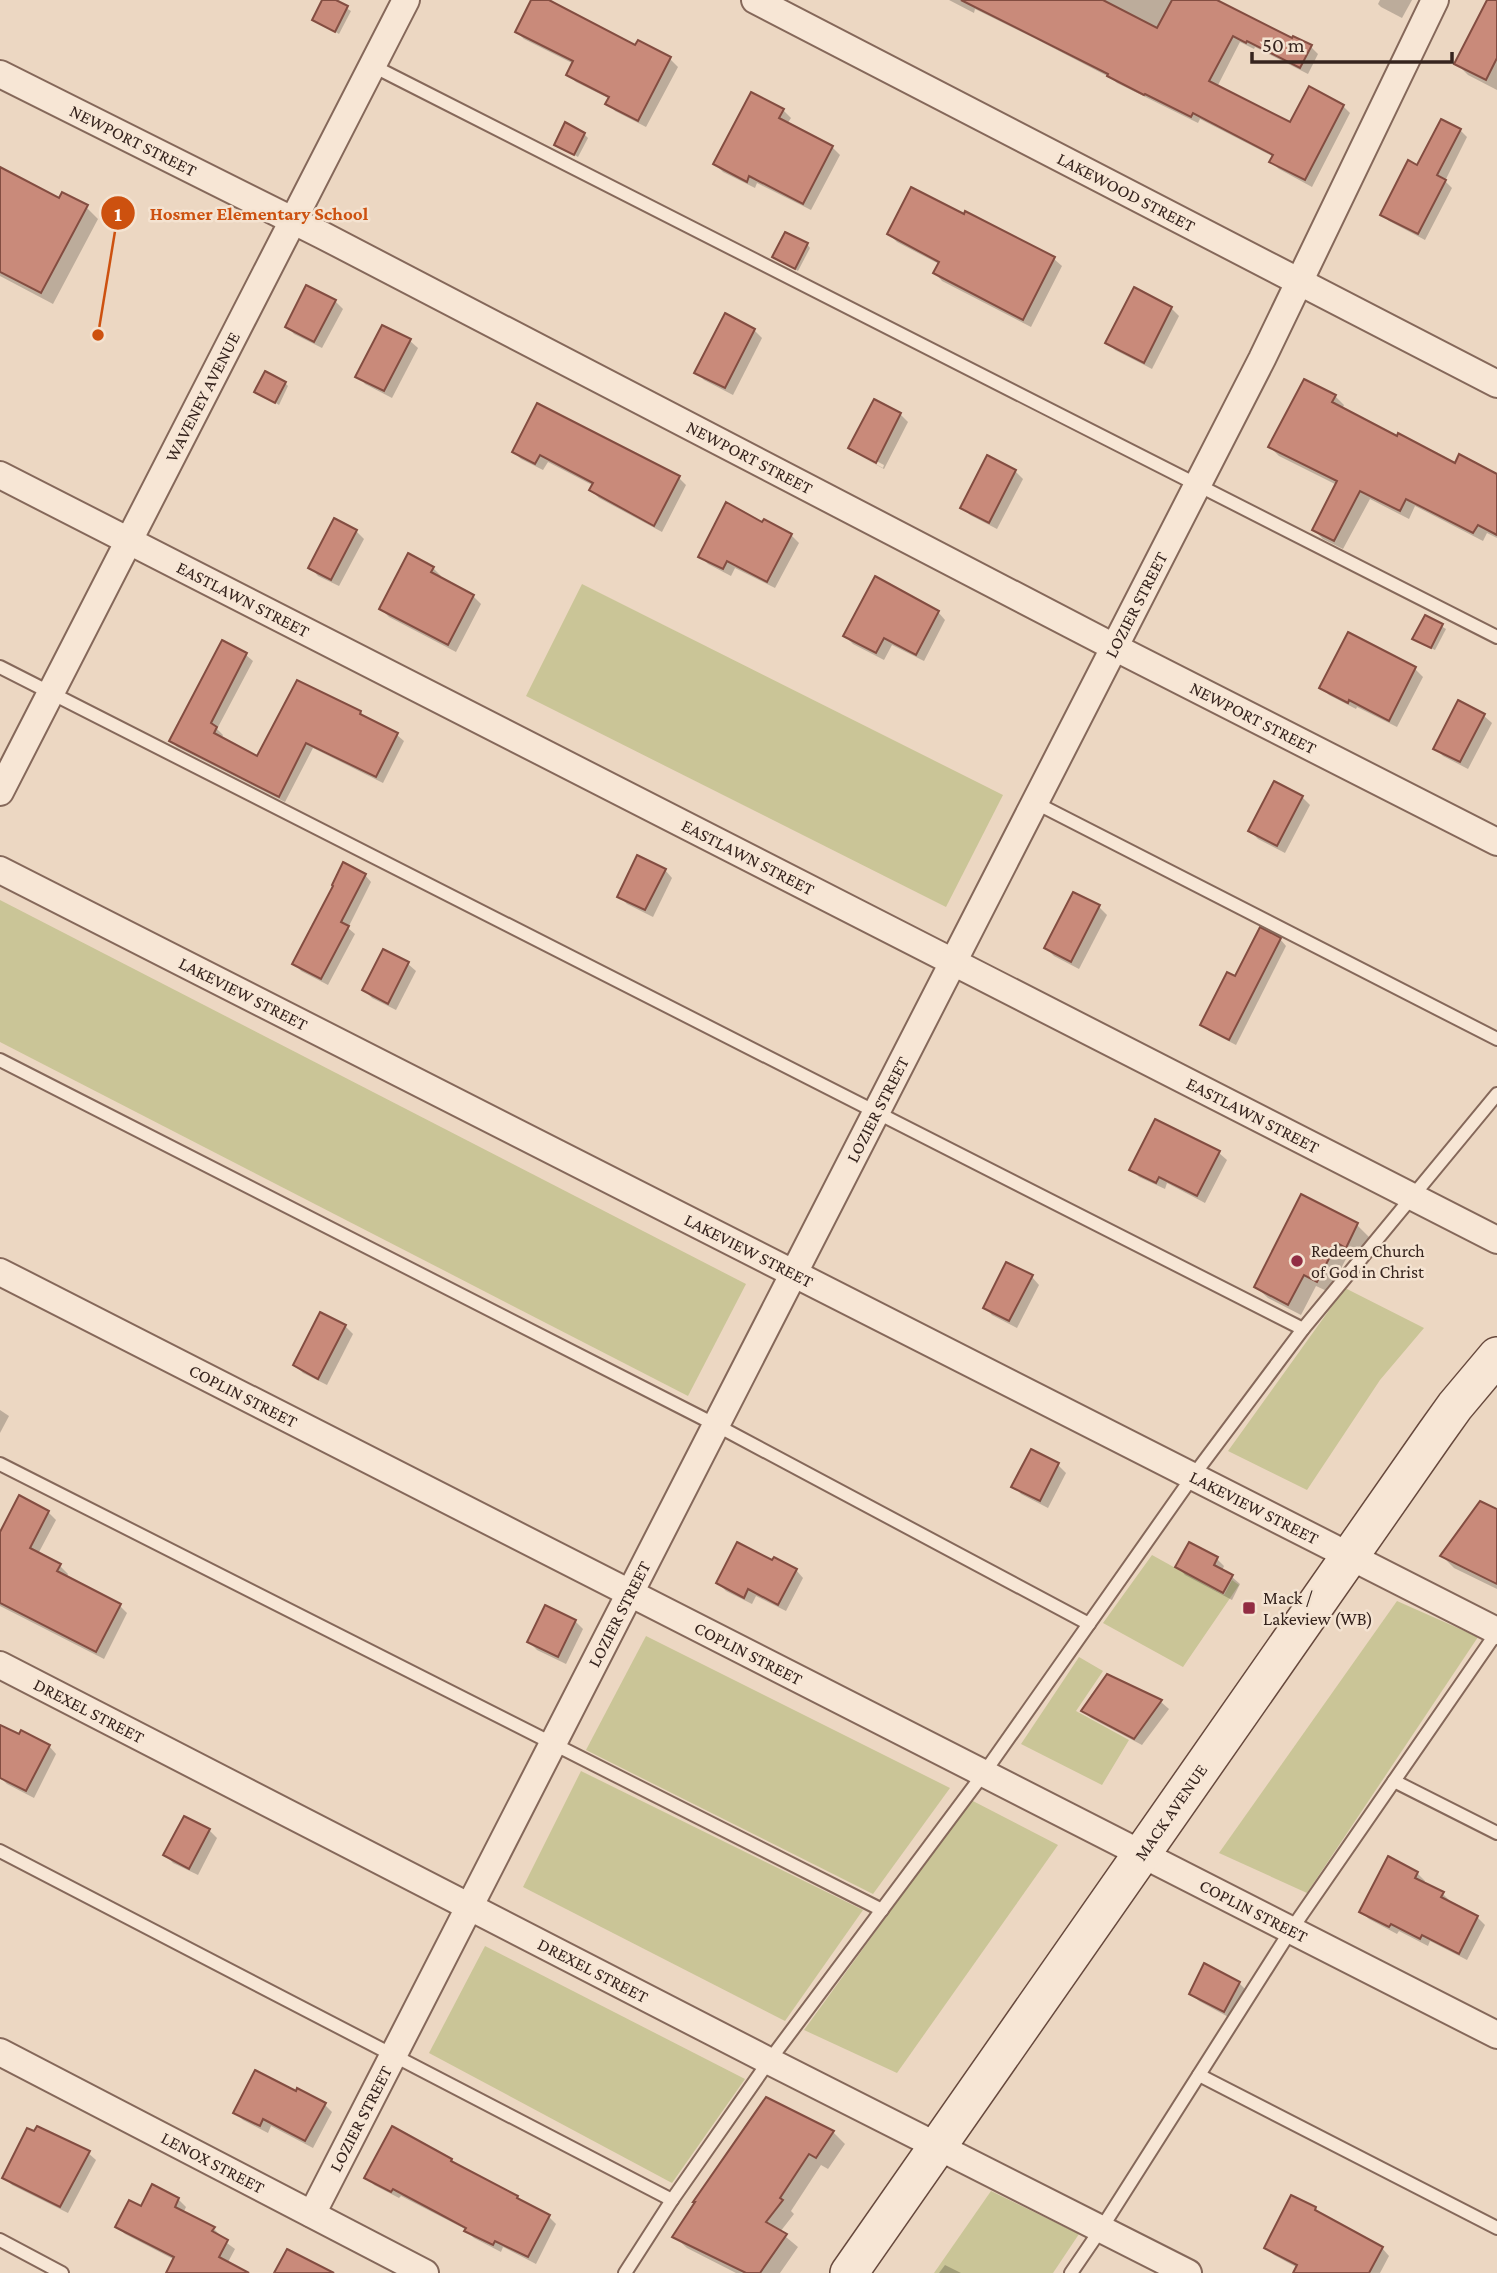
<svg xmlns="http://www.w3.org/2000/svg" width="1497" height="2273" viewBox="0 0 1497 2273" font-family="'Crimson Pro',serif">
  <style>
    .green { fill: #cac597 }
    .shadow { fill: #0003 }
    .building { fill: #c98a7a; stroke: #834d41; stroke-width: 2 }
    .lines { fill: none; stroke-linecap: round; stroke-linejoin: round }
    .lane-casing { stroke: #85685a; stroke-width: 16 }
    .street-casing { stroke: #85685a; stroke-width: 30 }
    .secondary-casing { stroke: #67493d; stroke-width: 40 }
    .lane { stroke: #f7e6d5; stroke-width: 12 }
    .street { stroke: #f7e6d5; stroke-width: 26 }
    .secondary { stroke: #f7e6d5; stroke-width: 37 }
    .poi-dot { fill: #922d43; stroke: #f4e3d1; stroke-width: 2.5 }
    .labels { text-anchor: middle; stroke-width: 5; stroke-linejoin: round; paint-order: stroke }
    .street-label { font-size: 18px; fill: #36241e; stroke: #f4e3d1 }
    .poi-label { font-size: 18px; fill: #36241e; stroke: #f4e3d1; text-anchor: start }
    .leader { fill: none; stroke: #cd510f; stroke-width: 2.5 }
    .callout-dot { fill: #cd510f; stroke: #f4e3d1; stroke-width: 2.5 }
    .mark-label { font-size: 21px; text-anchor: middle; font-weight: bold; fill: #fff }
    .callout-label { font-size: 19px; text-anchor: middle; font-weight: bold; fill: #cd510f; stroke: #f4e3d1; stroke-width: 5; stroke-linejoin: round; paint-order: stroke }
  </style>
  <rect width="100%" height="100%" fill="#ecd7c2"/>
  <g class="green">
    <polygon points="582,584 1003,795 946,907 526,696"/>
    <polygon points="0,900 746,1284 688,1396 0,1042"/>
    <polygon points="1345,1288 1424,1328 1380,1380 1307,1490 1228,1451"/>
    <polygon points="1152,1555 1224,1595 1232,1580 1239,1585 1183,1667 1103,1623"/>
    <polygon points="1397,1601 1478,1637 1307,1893 1219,1853"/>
    <polygon points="646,1636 950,1788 873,1894 586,1750"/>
    <polygon points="1079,1657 1103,1671 1076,1711 1129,1740 1102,1785 1021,1744"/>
    <polygon points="581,1771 863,1910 785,2021 523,1887"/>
    <polygon points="971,1800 1058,1845 897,2073 804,2030"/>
    <polygon points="485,1946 745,2079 672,2183 429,2053"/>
    <polygon points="991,2191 1079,2234 1053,2273 934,2273"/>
  </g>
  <g class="shadow">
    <polygon points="324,0 332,0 351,11 339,34 314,19"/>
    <polygon points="533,0 545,0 636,48 639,43 670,59 678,67 646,127 615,111 608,103 610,99 576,82 568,75 574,64 524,39 517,32"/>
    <polygon points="949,0 1215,0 1293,40 1311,47 1318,54 1308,74 1255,47 1254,49 1240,42 1217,87 1291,124 1343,106 1350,113 1312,187 1279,169 1271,162 1274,157 1200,119 1198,123 1117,83 1111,78 1034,38 975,9 974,13"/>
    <polygon points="1380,0 1412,0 1402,18 1381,7 1378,4"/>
    <polygon points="1489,0 1497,0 1497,90 1468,75 1456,63"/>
    <polygon points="783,110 791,118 787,124 832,147 840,155 811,210 757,183 755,188 723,172 715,164"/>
    <polygon points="1460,130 1467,137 1445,181 1452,188 1425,240 1389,221 1382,214 1418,167"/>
    <polygon points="584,134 588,138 578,157 556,145"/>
    <polygon points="0,169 60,200 86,207 98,219 53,304 0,276"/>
    <polygon points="966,213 1054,259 1062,266 1031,327 942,281 935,273 939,264 897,242 889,234 964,216"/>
    <polygon points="807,244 810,248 798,271 774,257"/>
    <polygon points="1135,290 1171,308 1179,316 1152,369 1115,350 1108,343"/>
    <polygon points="335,301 343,309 322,348 294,334 287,326"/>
    <polygon points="726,316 754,330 762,338 733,395 704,380 696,372"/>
    <polygon points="410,341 418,348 392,398 365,384 358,376"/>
    <polygon points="285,383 288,386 279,405 256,391"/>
    <polygon points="1335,396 1344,405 1342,409 1456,465 1497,476 1497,538 1487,533 1483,541 1415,506 1409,519 1370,499 1343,549 1323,539 1314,530 1337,485 1279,456 1270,447"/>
    <polygon points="538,405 679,478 686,485 662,532 599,498 591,490 594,486 548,462 543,470 521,459 514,452"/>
    <polygon points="900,414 908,422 884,469 858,455 883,468 884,465 857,451 857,454 851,448"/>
    <polygon points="1015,471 1023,479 997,529 970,515 962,507"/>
    <polygon points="763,524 791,535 799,543 775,588 735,568 731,576 708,564 700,556"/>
    <polygon points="356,531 364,539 339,586 318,576 311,568"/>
    <polygon points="433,568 441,576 439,579 473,596 481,604 456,652 389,617 381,609"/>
    <polygon points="938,612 945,620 924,661 892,645 884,660 853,644 845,636"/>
    <polygon points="1426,617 1446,629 1435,650 1418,642"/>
    <polygon points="1349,634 1415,669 1423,677 1397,727 1357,707 1356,709 1329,695 1321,687"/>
    <polygon points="223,643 246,655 253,661 217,729 223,735 221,739 258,759 360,712 368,720 397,735 404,741 383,783 313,748 285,802 177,747 171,741"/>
    <polygon points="1484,716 1492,723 1468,769 1443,756 1435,748"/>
    <polygon points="1302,797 1310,805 1285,853 1258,839 1250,831"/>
    <polygon points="665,870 672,878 653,917 627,904 619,896"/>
    <polygon points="365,875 371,882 348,928 355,934 328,985 301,971 295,964"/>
    <polygon points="1074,894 1099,907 1107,915 1079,969 1054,956 1046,948"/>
    <polygon points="1280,939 1286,946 1236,1045 1209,1031 1202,1025 1236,979"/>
    <polygon points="408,964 416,971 396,1010 372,998 364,990"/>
    <polygon points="1155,1122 1219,1153 1227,1160 1205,1203 1167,1183 1165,1189 1139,1177 1132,1169"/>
    <polygon points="1302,1197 1357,1225 1369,1237 1359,1258 1349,1253 1329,1292 1316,1286 1301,1315 1268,1298 1256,1287"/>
    <polygon points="1032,1277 1039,1285 1017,1328 992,1315 985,1307"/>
    <polygon points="321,1314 345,1326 353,1334 327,1385 303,1373 295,1365"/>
    <polygon points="0,1410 9,1416 0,1433"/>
    <polygon points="1031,1451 1058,1465 1066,1473 1048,1508 1021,1494 1014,1486"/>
    <polygon points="1497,1511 1497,1589 1454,1568 1442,1556"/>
    <polygon points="48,1512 56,1520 38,1554 60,1566 68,1574 66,1578 120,1606 127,1613 104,1659 0,1606 0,1536"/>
    <polygon points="1217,1559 1224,1566 1222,1571 1232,1577 1240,1584 1232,1600 1185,1575 1178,1567"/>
    <polygon points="773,1562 796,1570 803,1578 786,1611 756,1596 752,1604 726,1591 718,1583"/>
    <polygon points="575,1621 583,1629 566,1664 537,1650 529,1642"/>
    <polygon points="1107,1676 1161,1702 1169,1709 1142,1745 1091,1718 1083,1711"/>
    <polygon points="0,1727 20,1737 49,1746 56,1754 34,1798 7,1784 0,1777"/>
    <polygon points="209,1830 217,1838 198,1875 173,1863 166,1855"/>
    <polygon points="1417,1873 1425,1881 1423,1884 1443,1894 1450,1901 1449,1903 1477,1917 1485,1925 1467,1960 1430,1941 1428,1946 1399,1931 1397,1934 1369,1919 1361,1912"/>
    <polygon points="1239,1983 1247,1991 1232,2019 1199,2001 1191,1994"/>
    <polygon points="324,2104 332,2112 313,2148 271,2126 268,2133 243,2120 235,2112"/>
    <polygon points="833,2132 845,2144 828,2169 821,2165 791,2211 794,2214 780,2232 798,2247 780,2273 736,2273 687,2248 675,2237"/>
    <polygon points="88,2153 96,2160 68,2213 12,2185 5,2178"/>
    <polygon points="451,2161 455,2165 517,2197 524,2204 548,2216 556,2224 536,2264 503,2247 501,2252 474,2238 465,2229 401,2196 399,2198 374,2185 367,2177"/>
    <polygon points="178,2199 186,2207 183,2213 213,2228 221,2236 220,2238 235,2249 227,2264 238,2273 171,2273 175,2260 125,2234 117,2227"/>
    <polygon points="1315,2209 1323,2216 1382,2248 1389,2256 1380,2273 1303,2273 1298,2268 1274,2255 1266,2248"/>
    <polygon points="945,2265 961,2273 939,2273"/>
  </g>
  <g class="building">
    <polygon points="322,0 336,0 348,6 335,32 312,20"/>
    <polygon points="531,0 549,0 635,45 638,40 671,57 638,121 605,104 609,97 566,75 573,61 515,32"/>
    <polygon points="961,0 1103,0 1157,28 1172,0 1217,0 1292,38 1293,36 1312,45 1300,68 1247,41 1246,43 1233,36 1209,81 1290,122 1309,86 1344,105 1305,180 1269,162 1273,155 1193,113 1191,117 1145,94 1144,95 1107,76 1108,74"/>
    <polygon points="1487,0 1497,0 1497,58 1486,80 1454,64"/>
    <polygon points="751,92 784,109 779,118 833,146 803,204 749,176 747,182 713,164"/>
    <polygon points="1441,119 1461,129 1437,175 1446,180 1418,234 1380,215 1408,160 1417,165"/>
    <polygon points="565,122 585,133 574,155 554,145"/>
    <polygon points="0,167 59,198 62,192 88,205 41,293 0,272"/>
    <polygon points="911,187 964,214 965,211 1055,257 1023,320 933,273 939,262 887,234"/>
    <polygon points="785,232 808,243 795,269 772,257"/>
    <polygon points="306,285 336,300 314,342 285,327"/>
    <polygon points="1134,287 1172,307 1144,363 1105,343"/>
    <polygon points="725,313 755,329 725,388 694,373"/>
    <polygon points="382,325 411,339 384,391 355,377"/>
    <polygon points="265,371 286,382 275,403 254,392"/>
    <polygon points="1304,379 1336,395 1332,402 1397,436 1398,433 1455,463 1459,454 1497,474 1497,535 1478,525 1473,533 1406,499 1400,511 1360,491 1334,541 1312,530 1337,481 1268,447"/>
    <polygon points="874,399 901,413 876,463 848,448"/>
    <polygon points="537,403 680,476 654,526 589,490 593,483 540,455 535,464 512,452"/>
    <polygon points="987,455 1016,470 989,523 960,508"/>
    <polygon points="726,502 762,522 764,519 792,534 767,582 727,561 723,569 698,557"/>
    <polygon points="334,518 357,530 331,580 308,568"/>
    <polygon points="408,553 434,567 431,572 474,595 448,645 379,609"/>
    <polygon points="875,576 939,611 916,655 884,638 876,653 843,636"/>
    <polygon points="1425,615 1443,624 1431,648 1412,639"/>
    <polygon points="1348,632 1416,667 1389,721 1349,700 1348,703 1319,688"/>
    <polygon points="222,640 247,653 211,723 217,727 214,733 257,756 297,680 361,711 360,714 398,733 376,777 306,743 279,797 169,741"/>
    <polygon points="1458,700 1485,714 1460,762 1433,749"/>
    <polygon points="1274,781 1303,796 1277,846 1248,831"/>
    <polygon points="637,855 666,869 645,910 617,897"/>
    <polygon points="343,862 366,874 341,922 349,926 321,979 292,964 333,886 332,885"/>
    <polygon points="1073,892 1100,905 1071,962 1044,948"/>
    <polygon points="1260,927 1281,938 1229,1040 1200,1025 1227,972 1235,976"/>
    <polygon points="383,949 409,962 388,1004 362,990"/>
    <polygon points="1155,1119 1220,1151 1197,1196 1159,1177 1156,1183 1129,1170"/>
    <polygon points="1301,1194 1358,1223 1346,1248 1337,1243 1317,1282 1304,1275 1288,1305 1254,1287"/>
    <polygon points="1006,1262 1033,1275 1009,1321 983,1308"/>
    <polygon points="320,1312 346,1325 318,1379 293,1365"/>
    <polygon points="1031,1449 1059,1463 1040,1501 1011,1487"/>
    <polygon points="19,1495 49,1511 30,1548 61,1564 57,1571 121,1604 96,1652 0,1603 0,1532"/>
    <polygon points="1480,1501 1497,1509 1497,1584 1440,1556"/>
    <polygon points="737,1542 772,1560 774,1557 797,1569 778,1605 748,1589 744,1598 716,1583"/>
    <polygon points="1189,1542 1218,1557 1214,1565 1233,1575 1223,1593 1175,1567"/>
    <polygon points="545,1605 576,1620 558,1657 527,1642"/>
    <polygon points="1107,1674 1162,1700 1134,1739 1081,1711"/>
    <polygon points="0,1725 19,1734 21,1730 50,1745 26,1791 0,1778"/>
    <polygon points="184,1816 210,1829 189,1869 163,1855"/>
    <polygon points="1388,1856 1418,1872 1415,1878 1444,1892 1441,1897 1478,1916 1459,1954 1422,1935 1420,1939 1391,1924 1389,1927 1359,1912"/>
    <polygon points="1204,1963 1240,1982 1224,2012 1189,1994"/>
    <polygon points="255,2070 296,2091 297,2088 326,2103 305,2141 263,2119 260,2126 233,2113"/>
    <polygon points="766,2097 834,2131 816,2158 809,2154 780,2198 783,2200 766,2222 787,2234 760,2273 746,2273 672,2237 695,2202 693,2202"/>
    <polygon points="37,2126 90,2151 60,2207 2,2178 27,2128 34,2131"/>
    <polygon points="392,2126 452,2159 451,2161 518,2196 517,2198 550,2215 528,2257 495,2241 493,2245 464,2231 466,2228 436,2212 393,2189 391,2192 364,2178"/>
    <polygon points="152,2184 179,2198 175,2207 215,2227 212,2231 228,2240 219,2257 249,2273 166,2273 174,2257 115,2227 129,2200 141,2206"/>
    <polygon points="1291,2195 1316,2207 1315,2210 1383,2247 1369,2273 1293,2273 1297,2265 1264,2248"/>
    <polygon points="287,2249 334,2273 274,2273"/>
  </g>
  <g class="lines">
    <g class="lane-casing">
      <g id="lane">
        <polyline points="373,66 1497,637"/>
        <polyline points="0,667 1303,1329"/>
        <polyline points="1034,802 1497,1039"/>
        <polyline points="0,1060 716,1425 1089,1624"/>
        <polyline points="0,1464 882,1910"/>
        <polyline points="1394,1781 1497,1833"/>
        <polyline points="0,1851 672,2200"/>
        <polyline points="1199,2075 1497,2228"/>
        <polyline points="0,2240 62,2273"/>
        <polyline points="625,2273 672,2200 769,2061 984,1773 1193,1476 1303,1329 1497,1094"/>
        <polyline points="1071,2273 1101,2229 1291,1930 1497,1632"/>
      </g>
    </g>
    <g class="street-casing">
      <g id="street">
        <path id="s1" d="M755,0L1497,384"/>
        <path id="s2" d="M0,74L322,235L1114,647L1497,842"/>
        <path id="s3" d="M0,475L1497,1240"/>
        <path id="s4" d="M0,792L406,0"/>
        <path id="s5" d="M0,870L1497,1631"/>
        <path id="s6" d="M0,1272L1497,2035"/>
        <path id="s7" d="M0,1665L769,2061L1188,2273"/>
        <path id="s8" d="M0,2052L425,2273"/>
        <path id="s9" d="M312,2214L1262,359L1435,0"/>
      </g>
    </g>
    <g class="secondary-casing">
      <g id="secondary">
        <path id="s10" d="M849,2273L1435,1434L1455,1406L1497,1356"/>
      </g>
    </g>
    <use href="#lane" class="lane"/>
    <use href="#street" class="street"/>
    <use href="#secondary" class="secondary"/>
  </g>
  <g class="poi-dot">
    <circle cx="1297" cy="1261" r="7"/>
    <rect x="1242" y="1601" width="14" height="14" rx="3.5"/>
  </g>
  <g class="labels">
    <g class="street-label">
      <text dy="6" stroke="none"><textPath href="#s2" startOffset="149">NEWPORT STREET</textPath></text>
      <text dy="6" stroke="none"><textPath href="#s1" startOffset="418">LAKEWOOD STREET</textPath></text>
      <text dy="6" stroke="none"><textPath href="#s4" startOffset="444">WAVENEY AVENUE</textPath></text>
      <text dy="6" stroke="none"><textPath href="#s2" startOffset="842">NEWPORT STREET</textPath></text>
      <text dy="6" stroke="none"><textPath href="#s3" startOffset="273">EASTLAWN STREET</textPath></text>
      <text dy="6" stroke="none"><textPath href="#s9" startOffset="1808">LOZIER STREET</textPath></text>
      <text dy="6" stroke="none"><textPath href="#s2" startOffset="1409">NEWPORT STREET</textPath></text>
      <text dy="6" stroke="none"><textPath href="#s3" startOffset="840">EASTLAWN STREET</textPath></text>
      <text dy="6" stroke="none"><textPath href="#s5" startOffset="273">LAKEVIEW STREET</textPath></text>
      <text dy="6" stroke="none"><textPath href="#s9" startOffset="1241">LOZIER STREET</textPath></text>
      <text dy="6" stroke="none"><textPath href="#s3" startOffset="1407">EASTLAWN STREET</textPath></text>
      <text dy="6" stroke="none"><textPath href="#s5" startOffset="840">LAKEVIEW STREET</textPath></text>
      <text dy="6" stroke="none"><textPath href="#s6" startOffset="273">COPLIN STREET</textPath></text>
      <text dy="6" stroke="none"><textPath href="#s5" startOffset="1407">LAKEVIEW STREET</textPath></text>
      <text dy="6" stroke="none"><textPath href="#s9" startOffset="674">LOZIER STREET</textPath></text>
      <text dy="6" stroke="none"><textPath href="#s6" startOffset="840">COPLIN STREET</textPath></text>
      <text dy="6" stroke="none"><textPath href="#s7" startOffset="100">DREXEL STREET</textPath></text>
      <text dy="6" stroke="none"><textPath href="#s10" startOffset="562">MACK AVENUE</textPath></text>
      <text dy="6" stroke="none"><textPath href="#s6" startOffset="1407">COPLIN STREET</textPath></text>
      <text dy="6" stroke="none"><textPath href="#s7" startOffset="667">DREXEL STREET</textPath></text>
      <text dy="6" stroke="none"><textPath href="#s9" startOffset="107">LOZIER STREET</textPath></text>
      <text dy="6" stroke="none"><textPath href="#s8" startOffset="240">LENOX STREET</textPath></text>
    </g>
    <g class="poi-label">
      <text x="1311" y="1257">Redeem Church<tspan x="1311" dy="21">of God in Christ</tspan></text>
      <text x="1263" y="1604">Mack /<tspan x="1263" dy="21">Lakeview (WB)</tspan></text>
    </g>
  </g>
  <path class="leader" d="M98 335L118 213"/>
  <g class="callout-dot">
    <circle cx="98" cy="335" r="7"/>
    <circle cx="118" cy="213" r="18"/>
  </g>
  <g class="mark-label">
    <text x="118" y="221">1</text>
  </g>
  <g class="callout-label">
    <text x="259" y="220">Hosmer Elementary School</text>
  </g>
  <path d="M1252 52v10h200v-10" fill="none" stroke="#36241e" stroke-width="3.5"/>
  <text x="1262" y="52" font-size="21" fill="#36241e" stroke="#f4e3d1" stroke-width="5" paint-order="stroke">50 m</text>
</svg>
